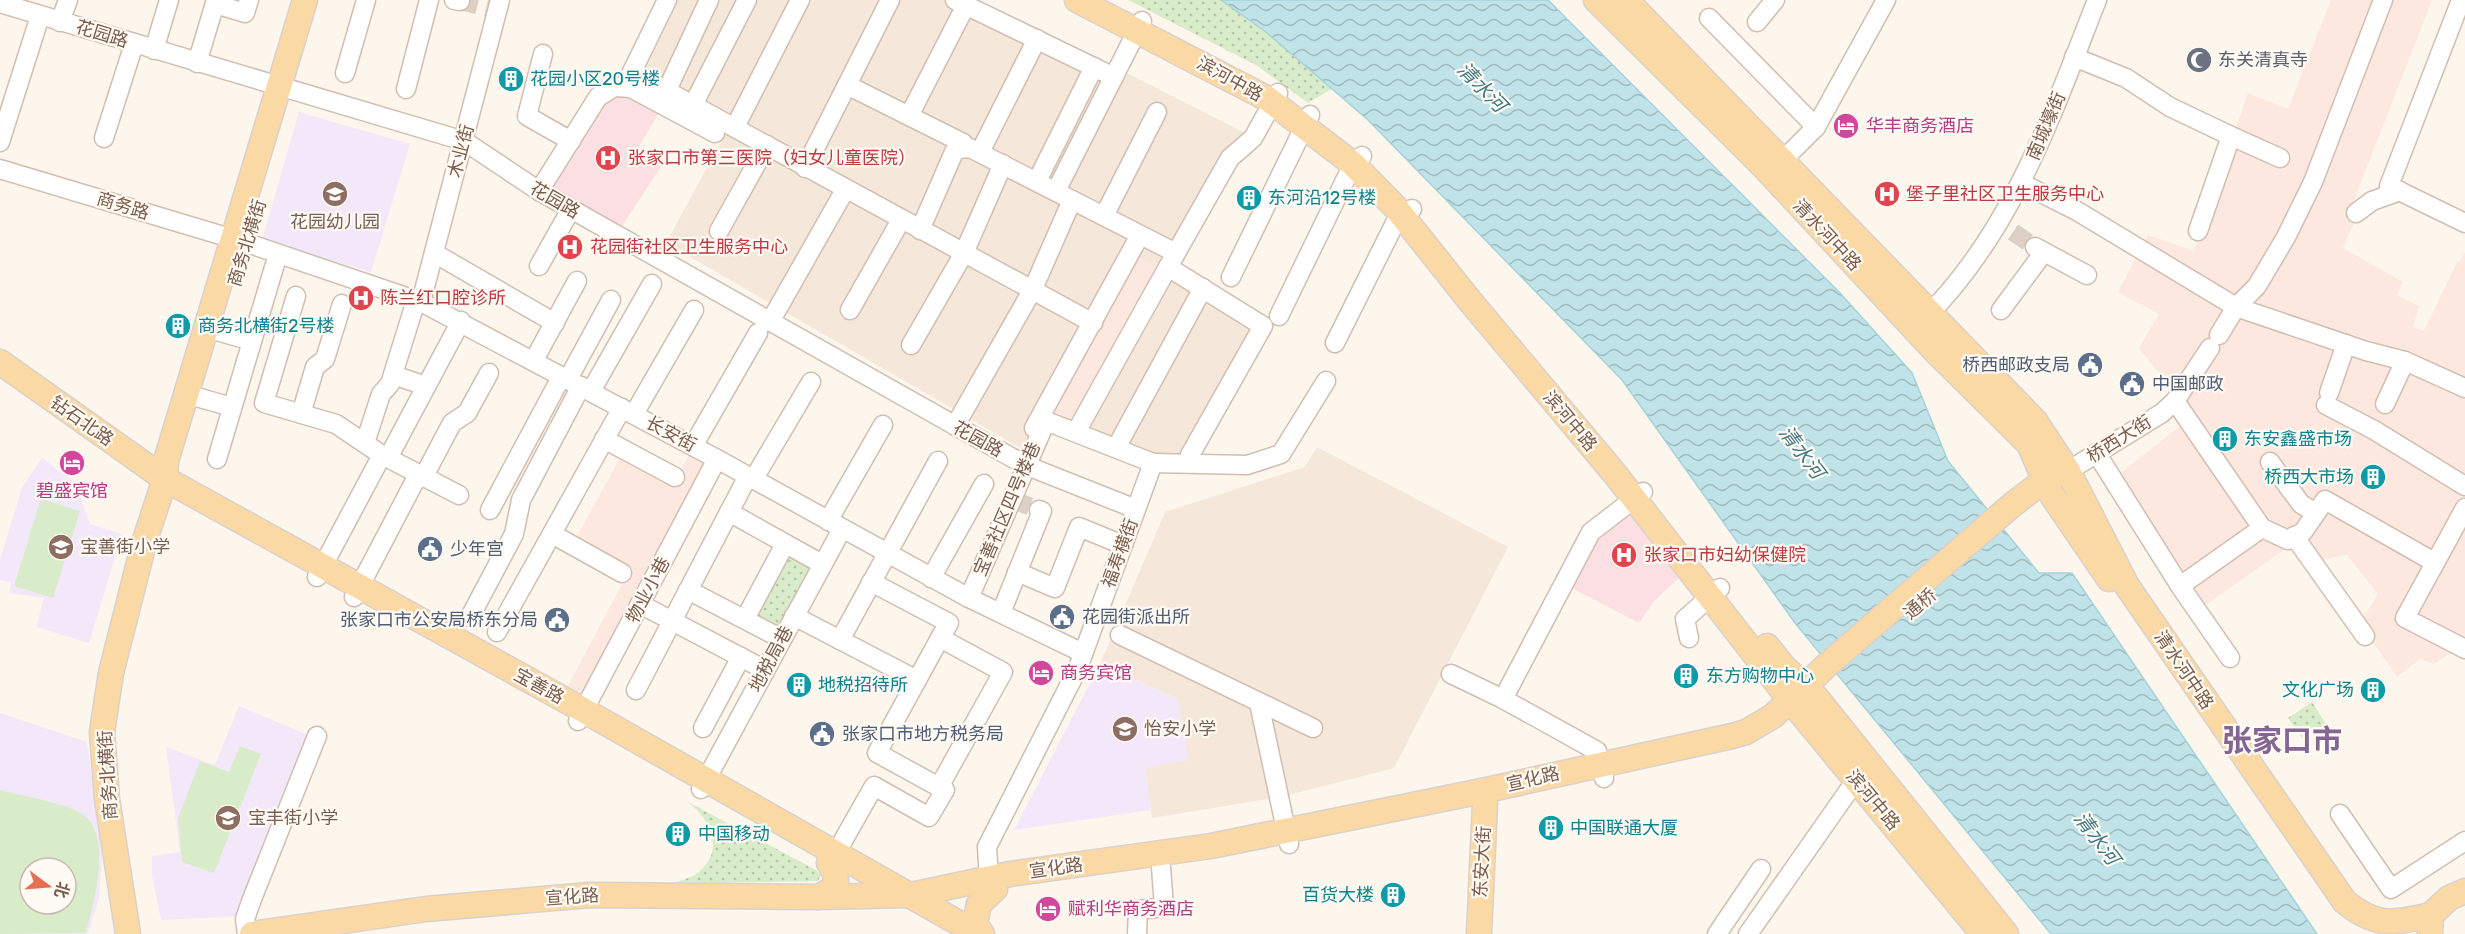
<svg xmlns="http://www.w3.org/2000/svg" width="2465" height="934" viewBox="0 0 2465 934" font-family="Rubik,'Noto Sans SC',sans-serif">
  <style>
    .residential { fill: #f5e8da }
    .commercial { fill: #fde8e0 }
    .education { fill: #f3e8fa; fill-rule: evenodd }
    .medical { fill: #fbdfe3 }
    .green { fill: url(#green-dots) }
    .pitch { fill: #d8ecc9; fill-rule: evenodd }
    .water { fill: url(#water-waves); stroke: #a5d3da; stroke-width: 1.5 }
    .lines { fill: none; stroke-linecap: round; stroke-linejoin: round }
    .minor-tunnel { stroke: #dcd0c4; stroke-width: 18; stroke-dasharray: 18 9; stroke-linecap: butt }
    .minor-casing { stroke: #d1beb0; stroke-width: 21 }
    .major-casing { stroke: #dad1cd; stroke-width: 27 }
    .minor { stroke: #fff; stroke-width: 18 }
    .major { stroke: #fbd9a5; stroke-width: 24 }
    .labels { text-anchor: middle; stroke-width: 4.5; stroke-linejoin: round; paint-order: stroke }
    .street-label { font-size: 18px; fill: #7a5c4d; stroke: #fffaf3 }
    .worship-label { font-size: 18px; fill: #5b616d; stroke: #fffaf3; text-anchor: start }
    .culture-label { font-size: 18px; fill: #0d838f; stroke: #fffaf3; text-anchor: start }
    .hotel-label { font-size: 18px; fill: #b23c85; stroke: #fffaf3; text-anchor: start }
    .health-label { font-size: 18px; fill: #be3a42; stroke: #fffaf3; text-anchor: start }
    .education-label { font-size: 18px; fill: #785e54; stroke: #fffaf3; text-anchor: start }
    .service-label { font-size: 18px; fill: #4e5e75; stroke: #fffaf3; text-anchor: start }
    .water-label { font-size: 20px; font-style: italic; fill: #437c86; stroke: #fffaf3 }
    .town-label { font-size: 30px; font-weight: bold; fill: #846695; stroke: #fffaf3 }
  </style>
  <defs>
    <pattern id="green-dots" width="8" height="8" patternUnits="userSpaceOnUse" patternTransform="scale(1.5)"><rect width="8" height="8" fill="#d8ecc9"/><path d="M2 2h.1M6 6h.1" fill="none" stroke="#b4c2a5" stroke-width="1.8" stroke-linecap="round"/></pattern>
    <pattern id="water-waves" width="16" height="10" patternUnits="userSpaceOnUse" patternTransform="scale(1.5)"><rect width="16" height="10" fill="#bfe3e8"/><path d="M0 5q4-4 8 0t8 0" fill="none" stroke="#a0bbbe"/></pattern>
  </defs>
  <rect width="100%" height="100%" fill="#fdf6ec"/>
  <g class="residential">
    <polygon points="659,0 976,0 1115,67 1245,133 1175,265 1271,325 1196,459 1154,460 1044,417 1026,451 666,243 727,131 624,78"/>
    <polygon points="1317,447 1508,547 1394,768 1281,797 1152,818 1145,768 1178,699 1100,664 1165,512 1305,467"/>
  </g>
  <g class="commercial">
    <polygon points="2331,0 2432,0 2349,213 2357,216 2343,248 2403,282 2397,295 2419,306 2413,327 2424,331 2457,262 2460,261 2465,252 2465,660 2452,652 2434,664 2420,659 2397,677 2360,623 2378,594 2347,555 2307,563 2291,545 2206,605 2118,475 2193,416 2139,348 2159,314 2118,292 2148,235 2194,251 2248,93 2288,109"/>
    <polygon points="1137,256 1158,268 1072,424 1050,412"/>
    <polygon points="689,455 709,465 586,696 568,686 630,569 575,540 619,460 672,487"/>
  </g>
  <g class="education">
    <polygon points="299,112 410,144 371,272 262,240"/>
    <polygon points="42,458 86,491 81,499 90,524 122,534 89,643 36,627 44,598 9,593 11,583 0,580 0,560 22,488"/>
    <polygon points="1100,664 1178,699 1189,760 1145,768 1151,810 1014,830"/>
    <polygon points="239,706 313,737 242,916 161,920 152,876 152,856 180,852 166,747 215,765"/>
    <path d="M0,713L87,742L102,855L99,898L88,934H0ZM30,868H66V904H30Z"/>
  </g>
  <g class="medical">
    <polygon points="619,90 660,111 636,151 662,165 620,229 549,186 610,92"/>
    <polygon points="1633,508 1681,576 1654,601 1639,623 1566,585 1594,534"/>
  </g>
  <g class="green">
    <polygon points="1128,0 1221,0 1266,32 1332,89 1308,103 1256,65"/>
    <polygon points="786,549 818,566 780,634 749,617"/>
    <polygon points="2312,702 2326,724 2303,739 2288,718"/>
    <path d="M688,802L816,870L821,875L818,881L671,884C681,880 693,878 701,870C725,848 709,818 688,802Z"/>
  </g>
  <g class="pitch">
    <polygon points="41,499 80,511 53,598 14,586"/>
    <polygon points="240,746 261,754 214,873 182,862 178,818 200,761 229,772"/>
    <path d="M0,790C21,796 69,803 85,816C112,839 94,904 86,933L0,934ZM30,868H66V904H30Z"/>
  </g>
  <polygon class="water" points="1221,0 1548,0 1840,293 1912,373 1948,461 2039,573 2072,573 2317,934 2051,934 1795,623 1622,380 1368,120 1266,32"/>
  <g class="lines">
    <g class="minor-tunnel">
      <polyline points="460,1 488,8"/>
      <polyline points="2013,232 2035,247"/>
      <polyline points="1013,500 1039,510"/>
    </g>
    <g class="minor-casing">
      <g id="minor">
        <polyline points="454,0 460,1"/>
        <polyline points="955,0 1114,77"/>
        <polyline points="2461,0 2389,186 2465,223"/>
        <polyline points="0,3 464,141 539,191 1025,465 1136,509"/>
        <polyline points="215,4 245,13 249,0"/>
        <polyline points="1709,18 1816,127"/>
        <polyline points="60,22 68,0"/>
        <polyline points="1757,22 1775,0"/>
        <polyline points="154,50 169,0"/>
        <polyline points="543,54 527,116 571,141"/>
        <polyline points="2074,57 2126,78 2170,107 2231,136 2198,231"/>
        <polyline points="197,63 216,0"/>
        <polyline points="632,72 1093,323"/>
        <polyline points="345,73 366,0"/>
        <polyline points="627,82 667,0"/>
        <polyline points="847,85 963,143 965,148"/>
        <polyline points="406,89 429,0"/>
        <polyline points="667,90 709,0"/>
        <polyline points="693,105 747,0"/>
        <polyline points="909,116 966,5"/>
        <polyline points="735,127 800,0"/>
        <polyline points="2231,136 2280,158"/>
        <polyline points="104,138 134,44"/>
        <polyline points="0,142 40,16"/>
        <polyline points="980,152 1037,39"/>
        <polyline points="1782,161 1816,127 1886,0"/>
        <polyline points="805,168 890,0"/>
        <polyline points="0,169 247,243 421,302 717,459 969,598 1083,653"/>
        <polyline points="1037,181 1094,67"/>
        <polyline points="2021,183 2077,211 2236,307 2366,351 2405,361 2465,388"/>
        <polyline points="539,191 598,97 614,87 631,88 715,133"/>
        <polyline points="1056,191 1142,21"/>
        <polyline points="2356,213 2372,201 2400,191"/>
        <polyline points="1104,216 1157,112"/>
        <polyline points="920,230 954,152 959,149 970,148 1176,253 1168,267 1263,326 1190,455"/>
        <polyline points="719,231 767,145"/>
        <polyline points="2035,247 2087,275"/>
        <polyline points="434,253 555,323"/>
        <polyline points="1176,253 1230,158 1253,138 1278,93"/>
        <polyline points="539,266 571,209"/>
        <polyline points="1231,277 1310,115"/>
        <polyline points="296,296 264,403 336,424 382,455 459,495"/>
        <polyline points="421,302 500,0"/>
        <polyline points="850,310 901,220"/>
        <polyline points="2001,310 2044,252"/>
        <polyline points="1279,316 1353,164 1362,156"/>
        <polyline points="770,322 845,190"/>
        <path d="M1921,322C2012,234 2052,114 2097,0"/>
        <polyline points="206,328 252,341"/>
        <polyline points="2219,335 2236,307 2257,286 2286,237 2313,182 2383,0"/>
        <polyline points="1335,343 1395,223 1412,209"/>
        <polyline points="911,345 964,253 1003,164"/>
        <polyline points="534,360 577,281"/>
        <polyline points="393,375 426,386"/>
        <polyline points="568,379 611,300"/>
        <polyline points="591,391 652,284"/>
        <polyline points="2329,393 2346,344"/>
        <polyline points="186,394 232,407"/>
        <polyline points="2175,401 2262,528 2288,540 2303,532 2325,500 2434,562"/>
        <polyline points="2385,404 2405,361"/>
        <polyline points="2326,405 2374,430 2465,486"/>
        <polyline points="301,414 315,367 325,359 342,304"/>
        <polyline points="634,414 694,310"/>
        <polyline points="955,426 1033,289 1072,200"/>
        <polyline points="1034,428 1140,235"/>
        <polyline points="1076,432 1168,267"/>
        <polyline points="604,439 675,477"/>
        <polyline points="365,443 381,394 390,384 413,310"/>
        <polyline points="693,446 758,333"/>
        <polyline points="1116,448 1203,288"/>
        <polyline points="2097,454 2180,586 2262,528"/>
        <polyline points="388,458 461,321"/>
        <polyline points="217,459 275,264"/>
        <polyline points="2270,462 2301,504 2316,513"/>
        <polyline points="1153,463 1247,465 1281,454 1326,381"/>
        <polyline points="2068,471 2162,413 2175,401 2210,348"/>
        <polyline points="423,478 452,423 467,413 489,373"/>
        <polyline points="753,480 811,382"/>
        <polyline points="2465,508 2405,618 2465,649"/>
        <polyline points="490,510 558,383"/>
        <polyline points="729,512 822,564"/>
        <polyline points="828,521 883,425"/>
        <polyline points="552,534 622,573"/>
        <polyline points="2294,536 2365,636"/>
        <polyline points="1017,572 1055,588 1079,527 1123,545"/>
        <polyline points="317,577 382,455"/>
        <polyline points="931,578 984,484"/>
        <polyline points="871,582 949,623 940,638"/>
        <polyline points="2180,586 2230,658"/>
        <polyline points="688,590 782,639"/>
        <polyline points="354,597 418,475"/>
        <polyline points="969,598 1046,421 1153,463 1078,668 987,847 989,879"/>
        <polyline points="640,604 765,670"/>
        <polyline points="1001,613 1042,511 1039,510"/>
        <polyline points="794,616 917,680 940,638 1003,672 939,787 945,790 929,817 874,786 836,853"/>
        <polyline points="470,617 514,534 521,500 581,386"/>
        <polyline points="745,619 785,544"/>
        <polyline points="497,632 622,408"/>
        <polyline points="1120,635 1313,728"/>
        <polyline points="1689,638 1685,619 1720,588"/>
        <polyline points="840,640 938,461"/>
        <polyline points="1451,674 1503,699 1597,751 1604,778"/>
        <polyline points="917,680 877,753 939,787"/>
        <polyline points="636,690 748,476"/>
        <polyline points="1503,699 1591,532 1643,492"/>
        <polyline points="1259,703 1289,844"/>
        <polyline points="578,721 717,459"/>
        <polyline points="703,728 741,657"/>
        <polyline points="701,789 842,529"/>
        <polyline points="2340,814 2391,889 2465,841"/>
        <polyline points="247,934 245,919 252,899 317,736"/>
        <polyline points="1137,934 1138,910 1164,907 1161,867"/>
        <polyline points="1717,934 1761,869"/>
        <polyline points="1748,934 1856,780 1866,772"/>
      </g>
    </g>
    <g class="major-casing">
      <g id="major">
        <polyline points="1077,0 1268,99 1353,164 1396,208 1470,301 1615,474 1790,700 1983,934"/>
        <polyline points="1596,0 1764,167 1937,353 2029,444 2051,494 2109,579"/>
        <path d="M1626,0L2035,421L2068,471L2127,586L2345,902C2378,928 2392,923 2431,915"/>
        <polyline points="0,362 165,479 583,710 978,934"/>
        <polyline points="1767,646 1783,666 1815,696 2006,934"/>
        <path d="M818,897C838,888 841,881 829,863"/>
        <polyline points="128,934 107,799 102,732 111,673 144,543 165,479 166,461 305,0"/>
        <polyline points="252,934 426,909 590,895 818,897 911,895 1010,874 1211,846 1482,791 1732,736 1746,732 1773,716 1826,666 2012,505 2046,479 2068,471"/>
        <polyline points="982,934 975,924 979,904 995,889"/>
        <polyline points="1479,934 1485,803 1482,791"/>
        <polyline points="2430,934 2431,915 2449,898 2465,891"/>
      </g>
    </g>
    <use href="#minor" class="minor"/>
    <use href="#major" class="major"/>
  </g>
  <defs>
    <g id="mosque-disc" transform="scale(1.35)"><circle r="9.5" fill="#6b7280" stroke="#fffaf3"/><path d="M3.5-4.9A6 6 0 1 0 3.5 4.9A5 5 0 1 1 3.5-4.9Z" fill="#fff"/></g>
    <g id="building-disc" transform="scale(1.35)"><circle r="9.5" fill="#0f9aa8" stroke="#fffaf3"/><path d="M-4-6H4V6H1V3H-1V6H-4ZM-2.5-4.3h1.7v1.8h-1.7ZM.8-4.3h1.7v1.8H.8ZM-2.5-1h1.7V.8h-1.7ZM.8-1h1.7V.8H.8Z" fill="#fff"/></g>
    <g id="hotel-disc" transform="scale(1.35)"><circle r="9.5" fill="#d1479c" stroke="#fffaf3"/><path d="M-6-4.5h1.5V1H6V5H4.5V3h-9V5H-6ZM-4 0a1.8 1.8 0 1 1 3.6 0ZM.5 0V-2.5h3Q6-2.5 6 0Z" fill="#fff"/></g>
    <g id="hospital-disc" transform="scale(1.35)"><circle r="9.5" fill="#e0444e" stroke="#fffaf3"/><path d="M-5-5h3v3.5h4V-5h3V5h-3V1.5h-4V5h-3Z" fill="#fff"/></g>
    <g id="school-disc" transform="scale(1.35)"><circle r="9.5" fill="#8d6e63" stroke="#fffaf3"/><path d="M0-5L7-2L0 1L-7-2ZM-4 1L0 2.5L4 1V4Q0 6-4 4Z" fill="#fff"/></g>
    <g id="civic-disc" transform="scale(1.35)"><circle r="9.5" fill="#5c6f8a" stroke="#fffaf3"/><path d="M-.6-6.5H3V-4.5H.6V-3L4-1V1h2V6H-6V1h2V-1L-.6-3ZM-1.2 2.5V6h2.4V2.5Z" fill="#fff"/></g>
  </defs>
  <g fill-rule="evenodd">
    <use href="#mosque-disc" x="2199" y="60"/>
    <use href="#building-disc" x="511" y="79"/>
    <use href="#hotel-disc" x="1846" y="126"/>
    <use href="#hospital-disc" x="608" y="158"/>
    <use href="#school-disc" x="335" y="194"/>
    <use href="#hospital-disc" x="1887" y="194"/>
    <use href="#building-disc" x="1249" y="198"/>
    <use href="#hospital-disc" x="570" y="247"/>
    <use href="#hospital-disc" x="361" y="298"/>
    <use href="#building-disc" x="178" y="326"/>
    <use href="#civic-disc" x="2090" y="365"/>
    <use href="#civic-disc" x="2132" y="384"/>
    <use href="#building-disc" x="2225" y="439"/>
    <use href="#hotel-disc" x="72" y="463"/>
    <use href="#building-disc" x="2373" y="477"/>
    <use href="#school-disc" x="61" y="547"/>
    <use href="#civic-disc" x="430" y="549"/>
    <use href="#hospital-disc" x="1624" y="555"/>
    <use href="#civic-disc" x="1062" y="617"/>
    <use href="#civic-disc" x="557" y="620"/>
    <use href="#hotel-disc" x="1041" y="673"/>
    <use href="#building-disc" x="1686" y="676"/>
    <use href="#building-disc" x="799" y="685"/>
    <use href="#building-disc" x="2373" y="690"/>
    <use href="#school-disc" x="1125" y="729"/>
    <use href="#civic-disc" x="822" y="734"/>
    <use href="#school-disc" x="228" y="818"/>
    <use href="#building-disc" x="1551" y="828"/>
    <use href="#building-disc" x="678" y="834"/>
    <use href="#building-disc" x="1393" y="895"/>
    <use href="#hotel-disc" x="1048" y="909"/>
  </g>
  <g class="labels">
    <g class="street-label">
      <text transform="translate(102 34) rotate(17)" y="6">花园路</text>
      <text transform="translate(1230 79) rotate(29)" y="6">滨河中路</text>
      <text transform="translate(2046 126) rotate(-67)" y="6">南城壕街</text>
      <text transform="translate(461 151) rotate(-75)" y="6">木业街</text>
      <text transform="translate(555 200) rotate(30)" y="6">花园路</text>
      <text transform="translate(123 206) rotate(17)" y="6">商务路</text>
      <text transform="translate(1827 235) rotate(47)" y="6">清水河中路</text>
      <text transform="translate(247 243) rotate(-73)" y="6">商务北横街</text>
      <text transform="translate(82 421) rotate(35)" y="6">钻石北路</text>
      <text transform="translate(1570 421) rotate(50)" y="6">滨河中路</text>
      <text transform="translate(671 434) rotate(28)" y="6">长安街</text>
      <text transform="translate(978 439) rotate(29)" y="6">花园路</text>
      <text transform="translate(2119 439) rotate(-32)" y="6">桥西大街</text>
      <text transform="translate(1007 509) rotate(-67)" y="6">宝善社区四号楼巷</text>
      <text transform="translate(1120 553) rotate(-70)" y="6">福寿横街</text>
      <text transform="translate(648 590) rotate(-62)" y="6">物业小巷</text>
      <text transform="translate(1920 604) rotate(-41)" y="6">通桥</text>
      <text transform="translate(771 659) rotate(-62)" y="6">地税局巷</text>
      <text transform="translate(2184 670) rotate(56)" y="6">清水河中路</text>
      <text transform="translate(539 686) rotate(29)" y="6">宝善路</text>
      <text transform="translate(108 775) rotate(-94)" y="6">商务北横街</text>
      <text transform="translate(1533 779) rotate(-13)" y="6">宣化路</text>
      <text transform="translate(1873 800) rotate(50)" y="6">滨河中路</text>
      <text transform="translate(1482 862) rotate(-87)" y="6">东安大街</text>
      <text transform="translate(1056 868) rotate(-8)" y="6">宣化路</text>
      <text transform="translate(572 897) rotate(-4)" y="6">宣化路</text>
    </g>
    <g class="worship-label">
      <text x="2218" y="66">东关清真寺</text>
    </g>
    <g class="culture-label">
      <text x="530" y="85">花园小区20号楼</text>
      <text x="1268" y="204">东河沿12号楼</text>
      <text x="198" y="332">商务北横街2号楼</text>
      <text x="2244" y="445">东安鑫盛市场</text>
      <text x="2354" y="483" text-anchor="end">桥西大市场</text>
      <text x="1706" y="682">东方购物中心</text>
      <text x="818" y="691">地税招待所</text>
      <text x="2354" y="696" text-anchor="end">文化广场</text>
      <text x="1570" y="834">中国联通大厦</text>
      <text x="698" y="840">中国移动</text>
      <text x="1374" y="901" text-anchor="end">百货大楼</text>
    </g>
    <g class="hotel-label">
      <text x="1866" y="132">华丰商务酒店</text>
      <text x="72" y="497" text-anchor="middle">碧盛宾馆</text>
      <text x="1060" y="679">商务宾馆</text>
      <text x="1068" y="915">赋利华商务酒店</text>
    </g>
    <g class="health-label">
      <text x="628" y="164">张家口市第三医院（妇女儿童医院）</text>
      <text x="1906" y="200">堡子里社区卫生服务中心</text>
      <text x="590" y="253">花园街社区卫生服务中心</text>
      <text x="380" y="304">陈兰红口腔诊所</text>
      <text x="1644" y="561">张家口市妇幼保健院</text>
    </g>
    <g class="education-label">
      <text x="335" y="228" text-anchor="middle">花园幼儿园</text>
      <text x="80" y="553">宝善街小学</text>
      <text x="1144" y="735">怡安小学</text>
      <text x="248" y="824">宝丰街小学</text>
    </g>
    <g class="service-label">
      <text x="2070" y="371" text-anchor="end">桥西邮政支局</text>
      <text x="2152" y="390">中国邮政</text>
      <text x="450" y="555">少年宫</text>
      <text x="1082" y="623">花园街派出所</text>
      <text x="538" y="626" text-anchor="end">张家口市公安局桥东分局</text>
      <text x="842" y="740">张家口市地方税务局</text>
    </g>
    <g class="water-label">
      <text transform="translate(1482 87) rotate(46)" y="7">清水河</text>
      <text transform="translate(1802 452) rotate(53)" y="7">清水河</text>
      <text transform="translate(2097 838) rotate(53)" y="7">清水河</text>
    </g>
    <g class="town-label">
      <text x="2282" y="751">张家口市</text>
    </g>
  </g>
  <g transform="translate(48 886) rotate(106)"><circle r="28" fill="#fffaf3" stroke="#cabbb1" stroke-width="1.5"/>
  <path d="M0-4.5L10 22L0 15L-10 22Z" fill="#e76f51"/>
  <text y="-9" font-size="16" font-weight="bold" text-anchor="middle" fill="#7a5c4d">北</text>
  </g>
</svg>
